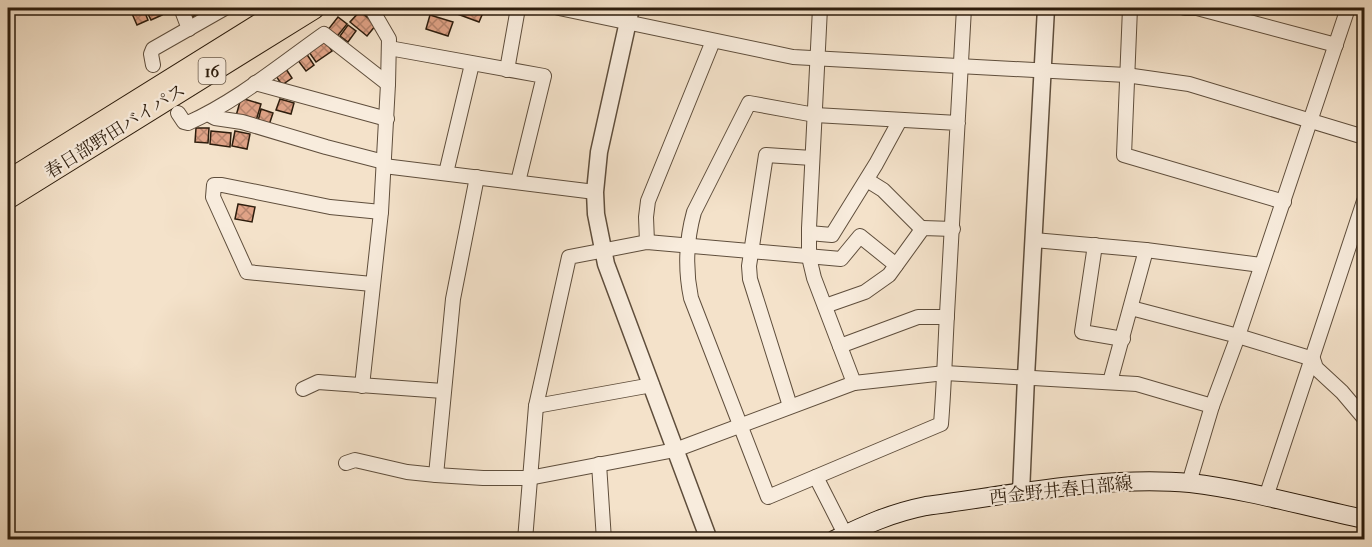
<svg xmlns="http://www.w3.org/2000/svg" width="1372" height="547" viewBox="0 0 1372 547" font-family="'IM FELL French Canon','Noto Serif JP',serif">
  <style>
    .building { fill: url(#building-cross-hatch); stroke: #2d1d0d; stroke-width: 1.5 }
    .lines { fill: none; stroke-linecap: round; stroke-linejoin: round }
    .minor-casing { stroke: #5f4e3c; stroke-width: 16 }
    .tertiary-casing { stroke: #5f4e3c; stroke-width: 19 }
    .secondary-casing { stroke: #2d1d0d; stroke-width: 20 }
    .trunk-casing { stroke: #2d1d0d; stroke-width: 23 }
    .minor { stroke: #f8ecdd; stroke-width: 14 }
    .tertiary { stroke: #f8ecdd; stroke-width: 16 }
    .secondary { stroke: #f8ecdd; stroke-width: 18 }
    .trunk { stroke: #f4e2ca; stroke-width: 21 }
    .labels { text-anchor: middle; stroke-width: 4.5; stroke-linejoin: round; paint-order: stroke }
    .shield { fill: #f8ecdd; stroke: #6a5b4b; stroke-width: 1.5 }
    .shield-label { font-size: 16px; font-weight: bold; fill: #2d1d0d }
    .street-label { font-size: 18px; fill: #2d1d0d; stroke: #f8ecdd }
  </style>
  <defs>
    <pattern id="building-cross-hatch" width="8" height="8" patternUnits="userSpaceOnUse" patternTransform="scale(1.5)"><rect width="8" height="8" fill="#e0a387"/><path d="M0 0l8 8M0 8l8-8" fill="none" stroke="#b6846d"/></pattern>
  </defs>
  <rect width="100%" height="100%" fill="#f4e2ca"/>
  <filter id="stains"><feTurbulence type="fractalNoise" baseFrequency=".00333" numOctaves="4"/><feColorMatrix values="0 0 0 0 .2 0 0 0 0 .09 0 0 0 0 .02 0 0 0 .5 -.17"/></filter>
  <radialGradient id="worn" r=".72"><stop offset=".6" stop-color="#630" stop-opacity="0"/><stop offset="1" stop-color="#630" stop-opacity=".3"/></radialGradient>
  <g class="building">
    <polygon points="134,8 143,8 148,20 137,25 130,9"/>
    <polygon points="145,8 159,8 162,15 151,20"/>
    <polygon points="188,8 206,8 207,11 191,17"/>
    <polygon points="454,8 485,8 479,22 452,12"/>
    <polygon points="360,11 376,25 367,36 350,22"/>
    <polygon points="430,15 453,22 448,36 426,29"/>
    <polygon points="338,17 347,24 336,38 327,31"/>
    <polygon points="348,25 356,31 348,42 340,36"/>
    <polygon points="325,40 332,51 316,62 309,52"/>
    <polygon points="306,53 314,65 306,71 297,59"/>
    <polygon points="286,69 292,78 282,85 276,76"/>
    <polygon points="241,98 261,104 256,121 236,116"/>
    <polygon points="280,99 294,103 291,114 276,110"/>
    <polygon points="261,109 273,113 269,125 258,121"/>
    <polygon points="196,128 209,128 208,143 195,142"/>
    <polygon points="211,131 231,133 230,147 210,144"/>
    <polygon points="235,131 250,134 247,149 232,146"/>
    <polygon points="238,204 255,207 252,222 235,219"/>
  </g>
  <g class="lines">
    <g class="minor-casing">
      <g id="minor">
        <polyline points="181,8 189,29"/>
        <polyline points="559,8 793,57 1126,75 1189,84 1364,137"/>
        <polyline points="820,8 809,228 809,257 814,278 854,383"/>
        <polyline points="1130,8 1124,155 1284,202"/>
        <polyline points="1185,8 1197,8 1336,45"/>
        <polyline points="389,48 544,76 518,182"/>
        <polyline points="153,65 151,54 153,49 225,8"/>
        <polyline points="507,70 518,8"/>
        <polyline points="255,83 387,119"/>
        <path d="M178,113L184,122L188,123C237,101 280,65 324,34L388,84"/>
        <polyline points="208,114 215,118 242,122 326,147 384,162"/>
        <path d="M958,123L815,115L749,103L694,212C686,241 685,269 691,298L768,497L941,424C944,387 945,351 947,314C953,212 959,110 964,8"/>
        <polyline points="384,166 595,192"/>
        <polyline points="446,173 472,64"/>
        <polyline points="867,180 883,190 922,229"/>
        <polyline points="809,233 832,235 876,164 900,120"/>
        <polyline points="1034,240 1146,250 1261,265"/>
        <polyline points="647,242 646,217 648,201 713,41"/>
        <polyline points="1095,245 1082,332 1123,339"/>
        <polyline points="372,284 247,272 213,197 214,185 222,185 330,207 381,212"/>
        <polyline points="825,306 865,292 889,275 923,228 953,229"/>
        <polyline points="1131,308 1238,336 1313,359 1316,368 1342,392 1364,418"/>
        <polyline points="840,346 918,317 947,317"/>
        <polyline points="1110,382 1146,250"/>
        <polyline points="362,386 381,212 388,84 389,39 371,8"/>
        <polyline points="303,389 318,382 443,391"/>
        <polyline points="536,406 652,385"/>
        <polyline points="790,406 750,279 749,266 766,155 812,158"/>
        <polyline points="346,463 355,460 407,472 436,475 483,478 529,478 675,450 854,383 945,373 1137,384 1212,406"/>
        <polyline points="599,464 604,540"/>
        <polyline points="436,475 453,299 477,177"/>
        <polyline points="816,477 845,534"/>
        <polyline points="1189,483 1212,406 1238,336 1348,8"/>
        <polyline points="1266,497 1364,201"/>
        <polyline points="525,540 536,406 569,257 647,242 841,259 860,236 896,265"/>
      </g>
    </g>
    <g class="tertiary-casing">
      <g id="tertiary">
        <polyline points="631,8 599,152 595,192 596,214 606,264 709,540"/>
        <polyline points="1021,493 1026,377 1046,8"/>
      </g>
    </g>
    <g class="secondary-casing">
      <path id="secondary" d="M834,540C865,525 891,513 926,506C1009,495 1107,475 1190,483C1249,490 1307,507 1364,519"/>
    </g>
    <g class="trunk-casing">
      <g id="trunk">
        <polyline points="8,181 286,8"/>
        <polyline points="8,198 314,8"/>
      </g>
    </g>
    <use href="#minor" class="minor"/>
    <use href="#tertiary" class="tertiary"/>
    <use href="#secondary" class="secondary"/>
    <use href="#trunk" class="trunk"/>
  </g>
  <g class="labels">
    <rect class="shield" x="198.5" y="58" width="27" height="26" rx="4.5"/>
    <g class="shield-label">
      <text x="212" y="77">16</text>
    </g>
    <g class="street-label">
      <text transform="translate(115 131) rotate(-32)" y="6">春日部野田バイパス</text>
      <text transform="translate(1061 490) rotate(-6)" y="6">西金野井春日部線</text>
    </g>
  </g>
  <rect width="1372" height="547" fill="none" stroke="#f4e2ca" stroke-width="30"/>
  <rect x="9" y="9" width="1354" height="529" fill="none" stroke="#2d1d0d" stroke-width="3"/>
  <rect x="15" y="15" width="1342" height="517" fill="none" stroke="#2d1d0d" stroke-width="1.5"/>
  <rect width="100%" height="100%" filter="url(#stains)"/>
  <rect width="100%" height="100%" fill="url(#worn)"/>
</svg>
